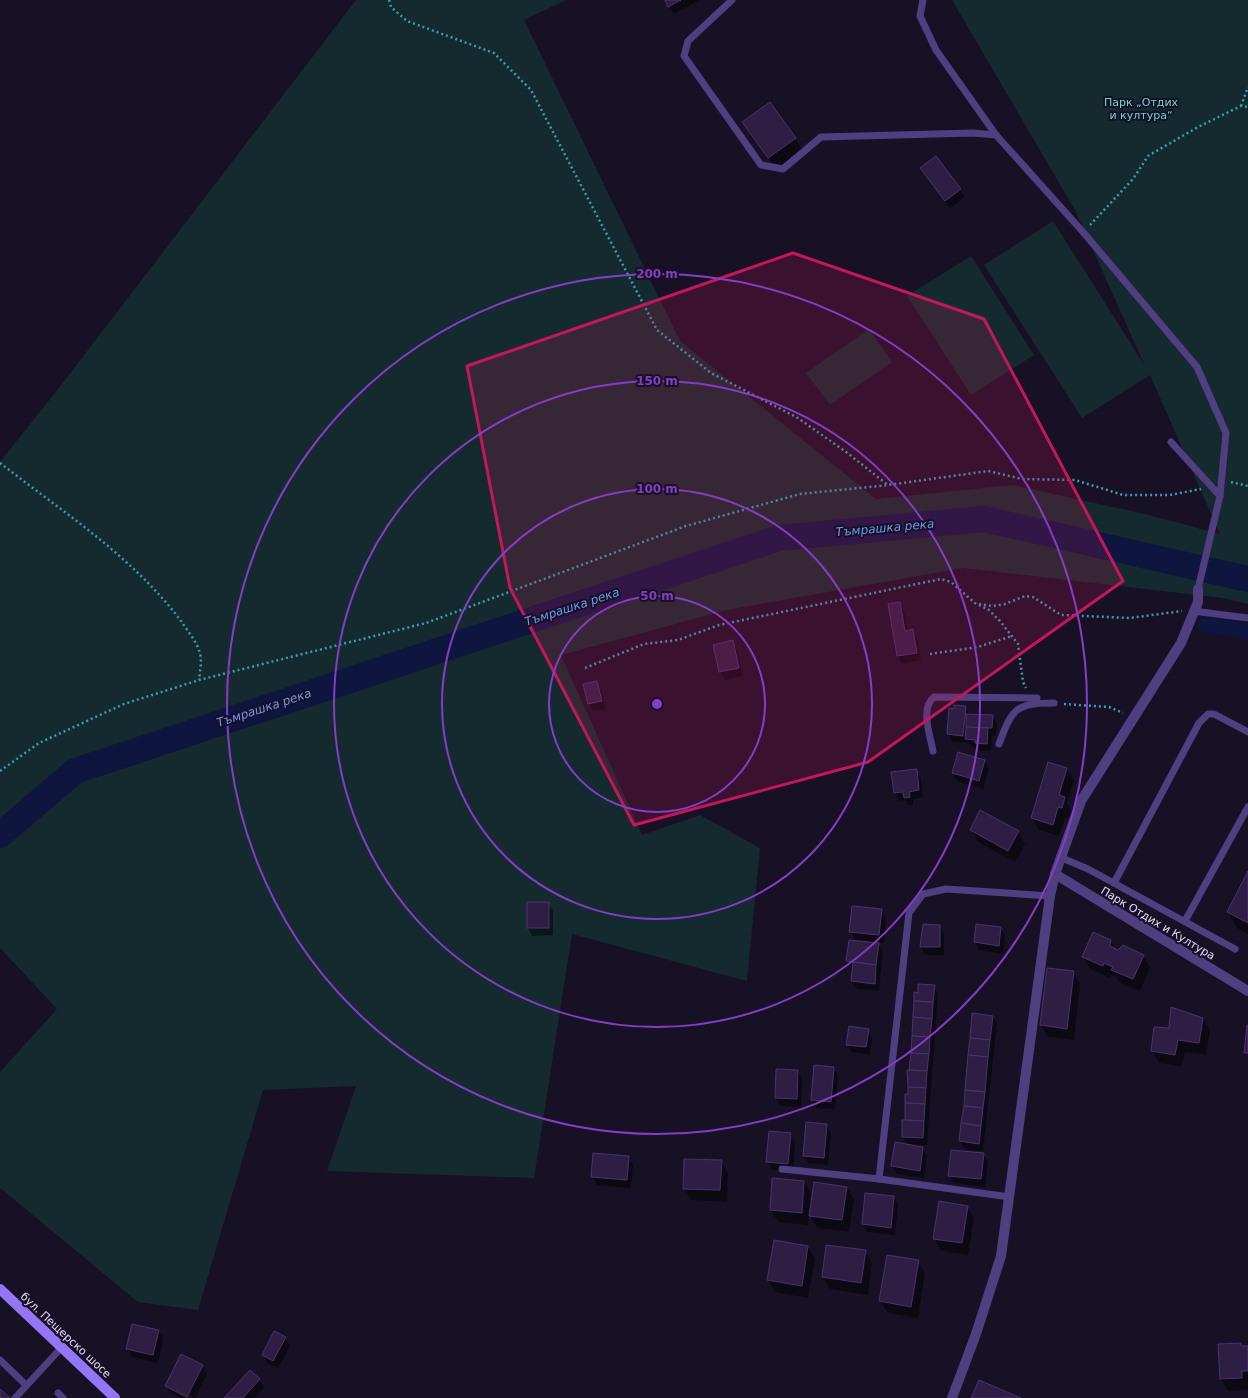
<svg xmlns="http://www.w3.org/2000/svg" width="1248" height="1398" viewBox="0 0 1248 1398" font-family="'DejaVu Sans',sans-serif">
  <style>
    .green { fill: #142a2e }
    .shadow { fill: #0007 }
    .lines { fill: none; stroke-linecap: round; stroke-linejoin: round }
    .canal { stroke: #0e1640; stroke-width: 15 }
    .river { stroke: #0e1640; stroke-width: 26 }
    .building { fill: #2e1e44; stroke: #4a326f }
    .path { stroke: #399eaf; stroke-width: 2.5; stroke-dasharray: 2 3; stroke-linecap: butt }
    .lane { stroke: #4f3f80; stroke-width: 7 }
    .street { stroke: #4f3f80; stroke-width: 10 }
    .secondary { stroke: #9376f5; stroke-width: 10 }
    .marked { fill: #c2185b; fill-opacity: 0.2; stroke: #c2185b; stroke-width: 3; stroke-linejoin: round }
    .ring { fill: none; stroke: #853dc5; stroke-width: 2 }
    .labels { text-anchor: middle; stroke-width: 4; stroke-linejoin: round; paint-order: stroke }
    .park-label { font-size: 11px; fill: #68d7d2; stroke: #181125 }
    .street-label { font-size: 11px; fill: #e3d8fc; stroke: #181125 }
    .water-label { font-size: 12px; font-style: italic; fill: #6d9af4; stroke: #181125 }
    .centre { fill: #853dc5; stroke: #181125; stroke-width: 2 }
    .ring-label { font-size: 12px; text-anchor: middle; font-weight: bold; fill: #853dc5; stroke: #181125; stroke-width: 4; stroke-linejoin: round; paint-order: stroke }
  </style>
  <rect width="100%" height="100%" fill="#181125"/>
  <g class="green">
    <polygon points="356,0 566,0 524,20 680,341 876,499 1012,485 1145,514 1220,534 1150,375 1082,418 984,265 1053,221 1145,366 1075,210 952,0 1248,0 1248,604 1223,598 963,568 727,610 561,655 642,835 700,815 760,848 747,981 572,934 534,1178 327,1171 356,1086 263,1090 198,1310 138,1302 0,1188 0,1072 57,1009 0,948 0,462 62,384"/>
    <polygon points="971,256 1034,355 971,395 907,296"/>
    <polygon points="869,329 892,362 830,405 806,373"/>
  </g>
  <g class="shadow">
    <polygon points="666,0 700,0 674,14"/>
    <polygon points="743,122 795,138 802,150 776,169"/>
    <polygon points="921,168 960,189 965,197 950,208"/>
    <polygon points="900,603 904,611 908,631 912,630 917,638 921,660 902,664 898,656"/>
    <polygon points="732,641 737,649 743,676 725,680 720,672 714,645"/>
    <polygon points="597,682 601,690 606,709 593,711 589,704"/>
    <polygon points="965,707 969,715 992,716 997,724 996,736 992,736 991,751 980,751 978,748 971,747 969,743 952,742 948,734 955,710"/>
    <polygon points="985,761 989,769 983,789 957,781 953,773"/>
    <polygon points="1049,764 1067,769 1074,781 1067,803 1071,810 1069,819 1065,818 1059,836 1039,830 1032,818"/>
    <polygon points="916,770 921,778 923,798 913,799 913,805 909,805 906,800 899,801 895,793 892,773"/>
    <polygon points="971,830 1018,832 1025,844 1015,862 978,842"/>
    <polygon points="1248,873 1248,934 1237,928 1228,911"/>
    <polygon points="548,903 553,911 553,935 532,936 528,928"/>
    <polygon points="882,910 886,918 884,943 877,942 883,952 879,991 857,989 852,981 853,969 847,961 856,941 850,932"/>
    <polygon points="977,925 1000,928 1005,936 1003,954 979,950 975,942"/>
    <polygon points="939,926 944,933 944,955 925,955 921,947"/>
    <polygon points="1111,941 1116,950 1143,955 1150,968 1140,991 1119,982 1117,977 1111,975 1110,978 1090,969 1083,957"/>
    <polygon points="1073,972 1080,984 1074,1040 1048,1037 1041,1025"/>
    <polygon points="934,986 938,994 927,1145 912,1146 923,1148 927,1156 924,1178 897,1174 892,1166 908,1145 903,1137 906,1121 906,1095 909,1095 910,1061 918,994"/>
    <polygon points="973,1014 993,1016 997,1024 983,1151 965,1149 960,1141"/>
    <polygon points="1203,1018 1210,1031 1206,1055 1185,1052 1182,1066 1159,1063 1152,1050 1170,1029"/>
    <polygon points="868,1030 872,1038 870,1055 852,1052 847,1044"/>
    <polygon points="833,1068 838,1076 835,1109 816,1108 812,1100"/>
    <polygon points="798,1071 802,1079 801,1107 780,1106 776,1098"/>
    <polygon points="826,1125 831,1133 828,1165 808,1163 804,1155"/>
    <polygon points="791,1134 795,1142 793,1172 772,1170 767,1162"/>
    <polygon points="983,1154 988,1162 985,1187 954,1183 949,1175"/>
    <polygon points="628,1157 633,1165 631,1188 597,1185 592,1177"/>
    <polygon points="721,1161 728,1174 727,1202 691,1200 684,1188"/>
    <polygon points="773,1179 804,1182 811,1194 810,1208 811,1208 847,1187 854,1200 849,1232 817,1228 809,1214 808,1225 778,1222 771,1210"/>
    <polygon points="866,1194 894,1197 898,1205 895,1235 867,1232 863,1224"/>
    <polygon points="967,1207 974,1219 968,1255 941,1251 934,1238"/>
    <polygon points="775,1242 808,1247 815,1259 808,1298 775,1292 768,1280"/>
    <polygon points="865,1251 872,1263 868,1295 830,1289 823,1277"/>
    <polygon points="918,1261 925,1273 918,1318 888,1313 880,1301"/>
    <polygon points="159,1331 163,1339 158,1363 132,1357 128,1349"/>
    <polygon points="285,1338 290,1346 278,1368 267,1363 263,1355"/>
    <polygon points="1241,1344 1243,1347 1248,1347 1248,1390 1228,1391 1221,1379 1219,1345"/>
    <polygon points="202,1366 207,1374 195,1398 172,1388 172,1390 188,1398 180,1398 171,1393 166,1386"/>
    <polygon points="250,1372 259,1380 264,1388 254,1398 226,1398"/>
  </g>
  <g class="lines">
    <polyline class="canal" points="1205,625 1248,631"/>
    <polyline class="river" points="0,835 75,771 779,538 984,519 1248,579"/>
  </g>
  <g class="building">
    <polygon points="665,0 681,0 668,7"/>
    <polygon points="770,102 796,138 768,158 742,122"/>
    <polygon points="936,156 961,189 945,201 920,168"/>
    <polygon points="900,602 905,631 913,629 917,653 897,656 888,604"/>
    <polygon points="733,640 739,668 719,672 713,645"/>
    <polygon points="597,681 602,701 588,704 583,684"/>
    <polygon points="954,705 966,706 963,736 947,734 949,708 954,709"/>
    <polygon points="966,714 993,715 992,728 966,727"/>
    <polygon points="966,727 988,728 987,744 975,743 975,740 965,739"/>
    <polygon points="958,752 985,760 979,781 952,773"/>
    <polygon points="1048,762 1067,768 1059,795 1065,797 1062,808 1058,807 1053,825 1031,818"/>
    <polygon points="917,769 919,790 909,792 910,797 904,798 903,792 894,793 891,772"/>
    <polygon points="980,810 1019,831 1008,851 970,830"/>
    <polygon points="1248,871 1248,923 1227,912"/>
    <rect x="527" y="902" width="22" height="26"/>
    <polygon points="852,906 882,909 879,935 849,932"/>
    <polygon points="923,924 940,925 940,947 920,947"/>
    <polygon points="976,924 1001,927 999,946 974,942"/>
    <polygon points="1093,932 1111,940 1110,946 1118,950 1123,945 1144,955 1133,979 1111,970 1113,967 1104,963 1103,966 1082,957"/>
    <polygon points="849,940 879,943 876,965 846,961"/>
    <polygon points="853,962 876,965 875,984 851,981"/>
    <polygon points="1047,968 1074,971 1067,1029 1040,1025"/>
    <polygon points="918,984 935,985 933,1002 914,1001 914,992 918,993"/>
    <polygon points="914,1001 933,1002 932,1019 913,1017"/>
    <polygon points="1171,1007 1203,1018 1199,1043 1178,1040 1175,1055 1151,1051 1154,1027 1169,1028"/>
    <polygon points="972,1013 993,1016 990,1040 970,1038"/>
    <polygon points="913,1017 932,1019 930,1037 912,1036"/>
    <polygon points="1247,1025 1248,1025 1248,1053 1244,1053"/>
    <polygon points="849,1026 869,1029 866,1047 846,1045"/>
    <polygon points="912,1036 930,1037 929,1054 911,1053"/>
    <polygon points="970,1038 990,1040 988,1057 968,1055"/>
    <polygon points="911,1053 929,1054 927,1071 909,1070"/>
    <polygon points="968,1055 988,1057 985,1092 965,1090"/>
    <polygon points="814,1065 834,1067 831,1102 811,1100"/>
    <polygon points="776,1069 798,1070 797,1099 775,1098"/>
    <polygon points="907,1070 927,1071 926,1088 908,1087"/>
    <polygon points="908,1087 926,1088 925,1104 905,1103 905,1094 908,1094"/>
    <polygon points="965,1090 985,1092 983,1108 964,1106"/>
    <polygon points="905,1103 925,1104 924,1121 905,1120"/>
    <polygon points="964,1106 983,1108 981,1126 961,1123"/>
    <polygon points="902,1120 924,1121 923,1138 902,1137"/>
    <polygon points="806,1122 827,1124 824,1158 803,1156"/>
    <polygon points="961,1123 981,1126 979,1144 959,1141"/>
    <polygon points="769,1131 791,1133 788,1164 766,1162"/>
    <polygon points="895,1142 923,1147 920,1171 891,1166"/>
    <polygon points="951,1150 984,1153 981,1179 948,1176"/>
    <polygon points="593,1153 629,1156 627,1180 591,1177"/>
    <polygon points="684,1159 722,1160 720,1190 683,1189"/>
    <polygon points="772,1178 804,1181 802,1213 770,1210"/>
    <polygon points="814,1182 847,1187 842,1220 809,1216"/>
    <polygon points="865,1193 894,1196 891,1228 862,1224"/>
    <polygon points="939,1201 968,1206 962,1243 933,1239"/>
    <polygon points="774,1240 808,1246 802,1286 767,1280"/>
    <polygon points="826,1245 866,1250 861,1283 822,1277"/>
    <polygon points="887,1255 919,1260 911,1307 879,1301"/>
    <polygon points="132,1324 159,1330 153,1355 126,1349"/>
    <polygon points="274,1331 286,1337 273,1361 262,1355"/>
    <polygon points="1241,1343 1241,1346 1248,1346 1248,1371 1242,1371 1242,1378 1220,1379 1218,1344"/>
    <polygon points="181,1354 203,1365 187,1397 165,1386"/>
    <polygon points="250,1370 260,1379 243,1398 224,1398"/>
    <polygon points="979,1380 1021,1398 971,1398"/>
    <polygon points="0,1389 10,1398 0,1398"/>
  </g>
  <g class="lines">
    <g class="path">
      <polyline points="389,0 391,7 407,21 494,53 531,90 657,330 711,373 798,418 846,452 888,485"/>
      <polyline points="1241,106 1248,87"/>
      <polyline points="1090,225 1133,179 1148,156 1198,127 1241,106 1248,107"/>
      <path d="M0,463C63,512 133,557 181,621C187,630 197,642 200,653C202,662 200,671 199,680"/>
      <polyline points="1231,482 1248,486"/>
      <polyline points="979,604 992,606 1005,604 1025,596 1033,597 1061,615 1130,618 1182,611"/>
      <polyline points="930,654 978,647 1012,636"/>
      <polyline points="585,668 644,644 678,640 719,625 941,579 951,582 975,603 989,610 1000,621 1018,644 1023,682 1026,688"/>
      <polyline points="1064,704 1109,707 1123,713"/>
      <polyline points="0,771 39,743 124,704 199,680 426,623 686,526 800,494 888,485 988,471 1022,479 1075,480 1123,495 1170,495 1201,489"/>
    </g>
    <g class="lane">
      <polyline points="732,0 688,41 684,56 761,165 783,169 821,137 973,133 996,135"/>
      <polyline points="923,0 920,16 936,50 996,135 1083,232 1197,367 1226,433 1220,496 1198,589"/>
      <polyline points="1171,442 1220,496"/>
      <polyline points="1193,611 1248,618"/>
      <path d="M999,744C1012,709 1015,703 1054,703"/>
      <path d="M933,751C930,735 920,708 934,697L1037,698"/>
      <polyline points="1062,858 1088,869 1235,949"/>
      <polyline points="1114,883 1199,723 1208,714 1214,714 1248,732"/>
      <polyline points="1185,921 1248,807"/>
      <polyline points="782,1169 879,1179"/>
      <polyline points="1010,1197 879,1179 909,913 923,894 946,889 1050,896"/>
      <polyline points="0,1360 26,1385"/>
      <polyline points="58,1393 63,1398"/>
      <polyline points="15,1398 62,1347"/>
    </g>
    <g class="street">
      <polyline points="1055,874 1248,991"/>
      <polyline points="952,1398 976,1334 1001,1256 1050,896 1055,874 1081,801 1181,643 1198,602 1198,589"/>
    </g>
    <polyline class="secondary" points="0,1289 115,1398"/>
  </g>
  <path class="marked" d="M793,253L984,319L1123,581L868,762L634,825L510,588L467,366Z"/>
  <g class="ring">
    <circle cx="657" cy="704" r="108"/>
    <circle cx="657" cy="704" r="215"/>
    <circle cx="657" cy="704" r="323"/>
    <circle cx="657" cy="704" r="430"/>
  </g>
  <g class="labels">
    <g class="park-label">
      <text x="1141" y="106">Парк „Отдих<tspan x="1141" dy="13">и култура“</tspan></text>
    </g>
    <g class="street-label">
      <text transform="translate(1158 923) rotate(31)" y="4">Парк Отдих и Култура</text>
      <text transform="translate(66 1335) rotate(43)" y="4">бул. Пещерско шосе</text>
    </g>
    <g class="water-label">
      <text transform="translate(885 528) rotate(-5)" y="4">Тъмрашка река</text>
      <text transform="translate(572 607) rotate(-18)" y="4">Тъмрашка река</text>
      <text transform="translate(264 708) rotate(-18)" y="4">Тъмрашка река</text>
    </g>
  </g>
  <circle cx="657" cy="704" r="6" class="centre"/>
  <g class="ring-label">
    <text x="657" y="278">200 m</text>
    <text x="657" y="385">150 m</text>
    <text x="657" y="493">100 m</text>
    <text x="657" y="600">50 m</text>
  </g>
</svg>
